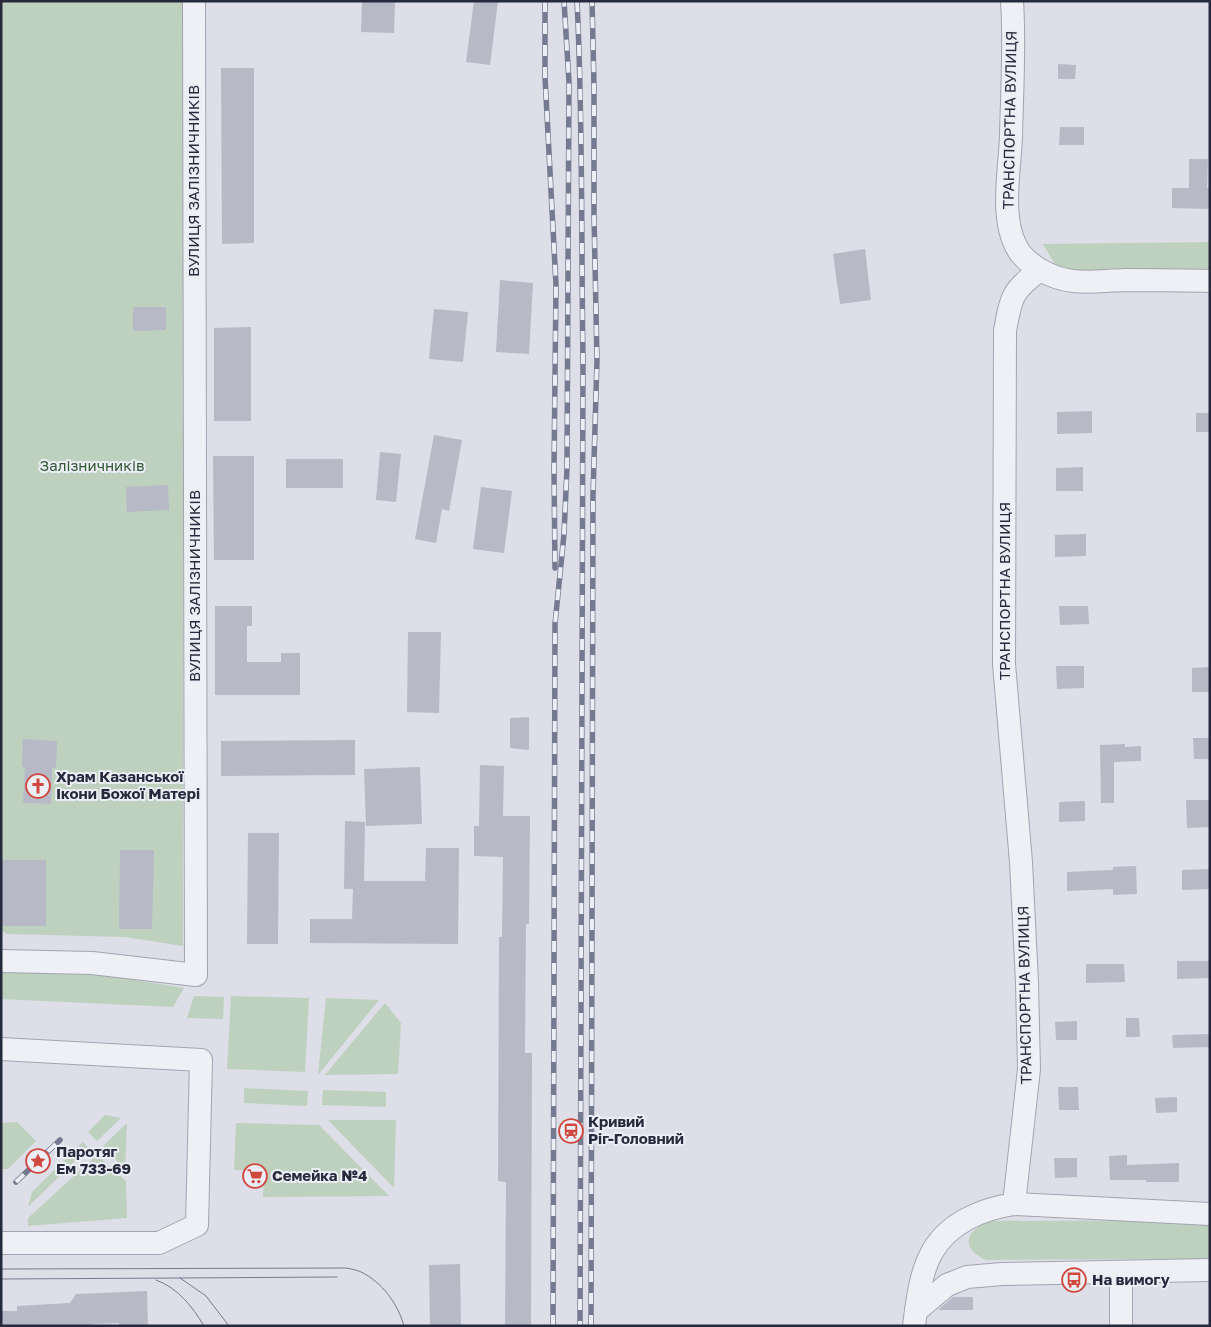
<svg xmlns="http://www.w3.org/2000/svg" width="1211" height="1327" viewBox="0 0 1211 1327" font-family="'Golos Text',sans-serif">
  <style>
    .green { fill: #bed1be }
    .building { fill: #b7b9c7 }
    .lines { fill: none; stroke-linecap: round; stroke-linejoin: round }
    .minor-casing { stroke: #a2a4b1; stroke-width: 24 }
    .minor { stroke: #eff0f5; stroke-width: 22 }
    .tram { stroke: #767a91; stroke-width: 1 }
    .rail-casing { stroke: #767a91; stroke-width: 5.5 }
    .rail { stroke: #eceef5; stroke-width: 4; stroke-dasharray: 11; stroke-linecap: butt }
    .labels { text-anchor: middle; stroke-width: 4; stroke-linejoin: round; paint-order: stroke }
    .street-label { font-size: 15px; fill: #262a3d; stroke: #eceef5 }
    .park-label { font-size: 15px; fill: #335934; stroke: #eceef5 }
    .poi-label { font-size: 15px; font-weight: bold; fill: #262a3d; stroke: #eceef5; text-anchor: start }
  </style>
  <rect width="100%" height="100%" fill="#dddee7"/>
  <g class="green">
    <polygon points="1,1 183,1 183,946 125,937 7,934 1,930"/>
    <polygon points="1210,242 1210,271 1060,273 1043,244"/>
    <polygon points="1,970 75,970 184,988 173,1007 1,999"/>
    <polygon points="194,996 224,997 223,1019 187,1018"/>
    <polygon points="231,996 309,998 305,1072 227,1069"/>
    <polygon points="326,998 379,1000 318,1075"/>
    <polygon points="385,1003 401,1023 398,1074 325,1075"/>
    <polygon points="244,1088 308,1091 307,1106 244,1103"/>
    <polygon points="323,1090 386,1092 386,1107 322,1105"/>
    <polygon points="105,1115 121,1118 97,1141 88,1132"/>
    <polygon points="328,1120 396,1120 394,1188"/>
    <polygon points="17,1122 36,1141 8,1169 1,1169 1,1123"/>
    <polygon points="127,1123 125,1169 103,1146"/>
    <polygon points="236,1123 319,1125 389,1196 263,1197 264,1170 234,1170"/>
    <polygon points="83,1142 88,1148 28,1207 32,1192"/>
    <polygon points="97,1155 126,1181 127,1218 28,1226 28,1218"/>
    <path d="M1210,1220V1259L986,1260C960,1248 965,1231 989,1221Z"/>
  </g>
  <g class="building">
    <polygon points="362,1 395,1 394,33 361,32"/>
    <polygon points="474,1 498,1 490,65 466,62"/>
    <polygon points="1058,64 1076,65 1075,79 1058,79"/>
    <polygon points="221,68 254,68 254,243 222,244"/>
    <polygon points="1060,127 1084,127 1084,145 1059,145"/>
    <polygon points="1189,159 1208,159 1207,188 1210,188 1210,209 1172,208 1172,188 1189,188"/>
    <polygon points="865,249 871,300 840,304 833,254"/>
    <polygon points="500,280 533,283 529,354 496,352"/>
    <polygon points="133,307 166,307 166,330 133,331"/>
    <polygon points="434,309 468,312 463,362 429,359"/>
    <polygon points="251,327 251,421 214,421 214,328"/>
    <polygon points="1092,411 1092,433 1057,434 1057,412"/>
    <rect x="1196" y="413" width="14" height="19"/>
    <polygon points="434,435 462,440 449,511 442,509 436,543 415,539"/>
    <polygon points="380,452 401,454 396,502 376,500"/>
    <polygon points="213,456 254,456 254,560 214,560"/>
    <rect x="286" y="459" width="57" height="29"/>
    <polygon points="1083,467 1083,491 1056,491 1056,468"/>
    <polygon points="168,485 169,510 127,512 126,487"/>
    <polygon points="481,487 512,491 504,553 473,549"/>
    <polygon points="1086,534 1086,556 1055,557 1055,535"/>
    <polygon points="215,606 252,606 252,626 247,626 247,662 281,662 281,653 300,653 300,695 215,695"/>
    <polygon points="1059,606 1088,606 1089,624 1060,625"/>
    <polygon points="408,632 441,632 439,713 407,712"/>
    <polygon points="1056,666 1084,666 1084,688 1057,689"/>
    <polygon points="1210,667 1210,692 1192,692 1192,668"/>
    <polygon points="529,717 529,750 510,748 510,718"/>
    <polygon points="1193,738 1210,738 1210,759 1194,759"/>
    <polygon points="23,739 57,741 56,768 52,768 51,804 23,803 25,767 22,767"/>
    <polygon points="355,740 355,775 221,776 221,741"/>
    <polygon points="1125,744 1125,747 1141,746 1141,761 1114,762 1114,803 1101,803 1100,745"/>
    <polygon points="480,765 504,766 503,816 530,816 529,924 526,924 525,1053 532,1053 531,1326 505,1326 506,1182 498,1181 499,937 502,937 503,857 474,856 474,826 479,826"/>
    <polygon points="420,767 422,824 366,826 364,769"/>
    <polygon points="1186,800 1210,800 1210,827 1187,828"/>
    <polygon points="1085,801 1085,821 1059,822 1059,802"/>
    <polygon points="345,821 365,822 364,881 425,881 426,848 459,848 458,944 310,943 310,919 352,919 353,889 344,889"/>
    <polygon points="248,833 279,833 278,944 247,944"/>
    <polygon points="120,850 154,850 152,929 119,929"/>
    <rect x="1" y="860" width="45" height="66"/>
    <polygon points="1136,866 1137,894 1113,895 1113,889 1067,891 1067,872 1113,870 1113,867"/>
    <polygon points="1210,869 1210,889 1182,890 1182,870"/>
    <polygon points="1177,961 1210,961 1210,978 1177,979"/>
    <polygon points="1086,964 1124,964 1125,982 1086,983"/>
    <polygon points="1126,1018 1139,1018 1140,1037 1126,1037"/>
    <polygon points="1077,1021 1077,1040 1056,1040 1055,1022"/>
    <polygon points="1210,1034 1210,1047 1173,1048 1172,1035"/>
    <polygon points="1058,1087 1078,1087 1079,1110 1059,1110"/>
    <polygon points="1177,1097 1177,1112 1156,1113 1155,1098"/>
    <polygon points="1127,1155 1127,1165 1179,1163 1179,1182 1146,1182 1146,1180 1110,1180 1109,1156"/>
    <polygon points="1054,1158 1077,1158 1077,1177 1055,1178"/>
    <polygon points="460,1264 461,1326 430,1326 429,1265"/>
    <polygon points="147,1291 148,1326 119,1326 119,1323 92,1324 92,1326 1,1326 1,1311 17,1311 17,1306 70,1303 76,1294"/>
    <polygon points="953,1297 973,1297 973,1310 938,1310"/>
  </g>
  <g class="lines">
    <g class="minor-casing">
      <g id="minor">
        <path d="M1012,1C1015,46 1012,91 1011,136C1010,169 1000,216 1016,246C1021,257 1030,263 1040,270C1011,291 1011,298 1005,331L1004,664L1021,862L1027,982L1029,1069L1014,1204"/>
        <path d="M1040,270C1071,287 1092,281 1125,280C1153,280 1182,280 1210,281"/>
        <polyline points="1,961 92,963 196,975 194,1"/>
        <polyline points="1,1049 201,1060 197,1225 159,1243 1,1243"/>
        <polyline points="916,1311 947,1285 967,1277 1002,1274 1210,1270"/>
        <path d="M914,1326C917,1302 920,1275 931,1254C947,1223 982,1209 1014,1204L1210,1214"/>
        <polyline points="1121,1326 1121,1272"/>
      </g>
    </g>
    <use href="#minor" class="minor"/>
    <g class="tram">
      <path d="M1,1269L346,1268C351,1269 357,1270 361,1272C382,1282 398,1304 404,1326"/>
      <polyline points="180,1278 337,1277"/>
      <polyline points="1,1279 180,1278 206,1296 229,1326"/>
      <path d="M156,1280C178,1288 192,1306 204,1326"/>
    </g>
    <g class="rail-casing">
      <g id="rail">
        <polyline points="545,1 545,77 556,285 554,470 555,568"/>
        <path d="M577,1C583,120 581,239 583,358L580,1326"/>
        <polyline points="16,1182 60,1140"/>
        <polyline points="553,1326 555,624 564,534 567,468 569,82 564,1"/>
        <polyline points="591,1326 593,495 597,360 594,215 594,86 592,1"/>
      </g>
    </g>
    <use href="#rail" class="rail"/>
  </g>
  <defs>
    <g id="church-ring" transform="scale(1.25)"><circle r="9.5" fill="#eceef5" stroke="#d0473e" stroke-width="1.5"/><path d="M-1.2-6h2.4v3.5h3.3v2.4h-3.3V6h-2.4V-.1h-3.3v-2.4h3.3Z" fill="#d0473e"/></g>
    <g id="station-ring" transform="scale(1.25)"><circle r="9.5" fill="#eceef5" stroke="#d0473e" stroke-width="1.5"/><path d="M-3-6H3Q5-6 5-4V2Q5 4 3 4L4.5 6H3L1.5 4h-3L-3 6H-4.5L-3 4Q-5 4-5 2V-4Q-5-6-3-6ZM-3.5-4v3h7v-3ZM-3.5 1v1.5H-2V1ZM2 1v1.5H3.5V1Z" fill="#d0473e"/></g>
    <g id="sight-ring" transform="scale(1.25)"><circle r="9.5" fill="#eceef5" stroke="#d0473e" stroke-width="1.5"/><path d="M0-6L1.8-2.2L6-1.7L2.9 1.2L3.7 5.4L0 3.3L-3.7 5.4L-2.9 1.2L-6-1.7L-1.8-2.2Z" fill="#d0473e"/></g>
    <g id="supermarket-ring" transform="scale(1.25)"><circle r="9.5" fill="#eceef5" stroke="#d0473e" stroke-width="1.5"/><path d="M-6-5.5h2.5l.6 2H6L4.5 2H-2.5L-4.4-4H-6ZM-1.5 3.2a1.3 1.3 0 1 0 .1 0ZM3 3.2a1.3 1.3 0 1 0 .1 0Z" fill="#d0473e"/></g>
    <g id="bus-ring" transform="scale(1.25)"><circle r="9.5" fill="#eceef5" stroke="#d0473e" stroke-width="1.5"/><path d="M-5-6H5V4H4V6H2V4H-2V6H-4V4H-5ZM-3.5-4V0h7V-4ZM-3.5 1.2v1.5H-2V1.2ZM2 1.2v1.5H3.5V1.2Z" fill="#d0473e"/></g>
  </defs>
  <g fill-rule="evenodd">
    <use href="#church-ring" x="38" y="786"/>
    <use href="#station-ring" x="571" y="1131"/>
    <use href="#sight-ring" x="38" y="1161"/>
    <use href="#supermarket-ring" x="255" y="1176"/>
    <use href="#bus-ring" x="1074" y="1280"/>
  </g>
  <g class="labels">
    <g class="street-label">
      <text transform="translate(1010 120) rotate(-89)" y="5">ТРАНСПОРТНА ВУЛИЦЯ</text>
      <text transform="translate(194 181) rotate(-90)" y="5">ВУЛИЦЯ ЗАЛІЗНИЧНИКІВ</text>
      <text transform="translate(195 586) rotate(-90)" y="5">ВУЛИЦЯ ЗАЛІЗНИЧНИКІВ</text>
      <text transform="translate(1005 591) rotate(-90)" y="5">ТРАНСПОРТНА ВУЛИЦЯ</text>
      <text transform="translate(1025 995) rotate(-91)" y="5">ТРАНСПОРТНА ВУЛИЦЯ</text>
    </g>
    <g class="park-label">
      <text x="92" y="471">Залізничників</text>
    </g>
    <g class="poi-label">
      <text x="56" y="782">Храм Казанської<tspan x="56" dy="17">Ікони Божої Матері</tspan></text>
      <text x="588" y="1127">Кривий<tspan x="588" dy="17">Ріг-Головний</tspan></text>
      <text x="56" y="1157">Паротяг<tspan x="56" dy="17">Ем 733-69</tspan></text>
      <text x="272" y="1181">Семейка №4</text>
      <text x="1092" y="1285">На вимогу</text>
    </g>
  </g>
  <rect width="1211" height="1327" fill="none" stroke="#262a3d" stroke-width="5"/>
</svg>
